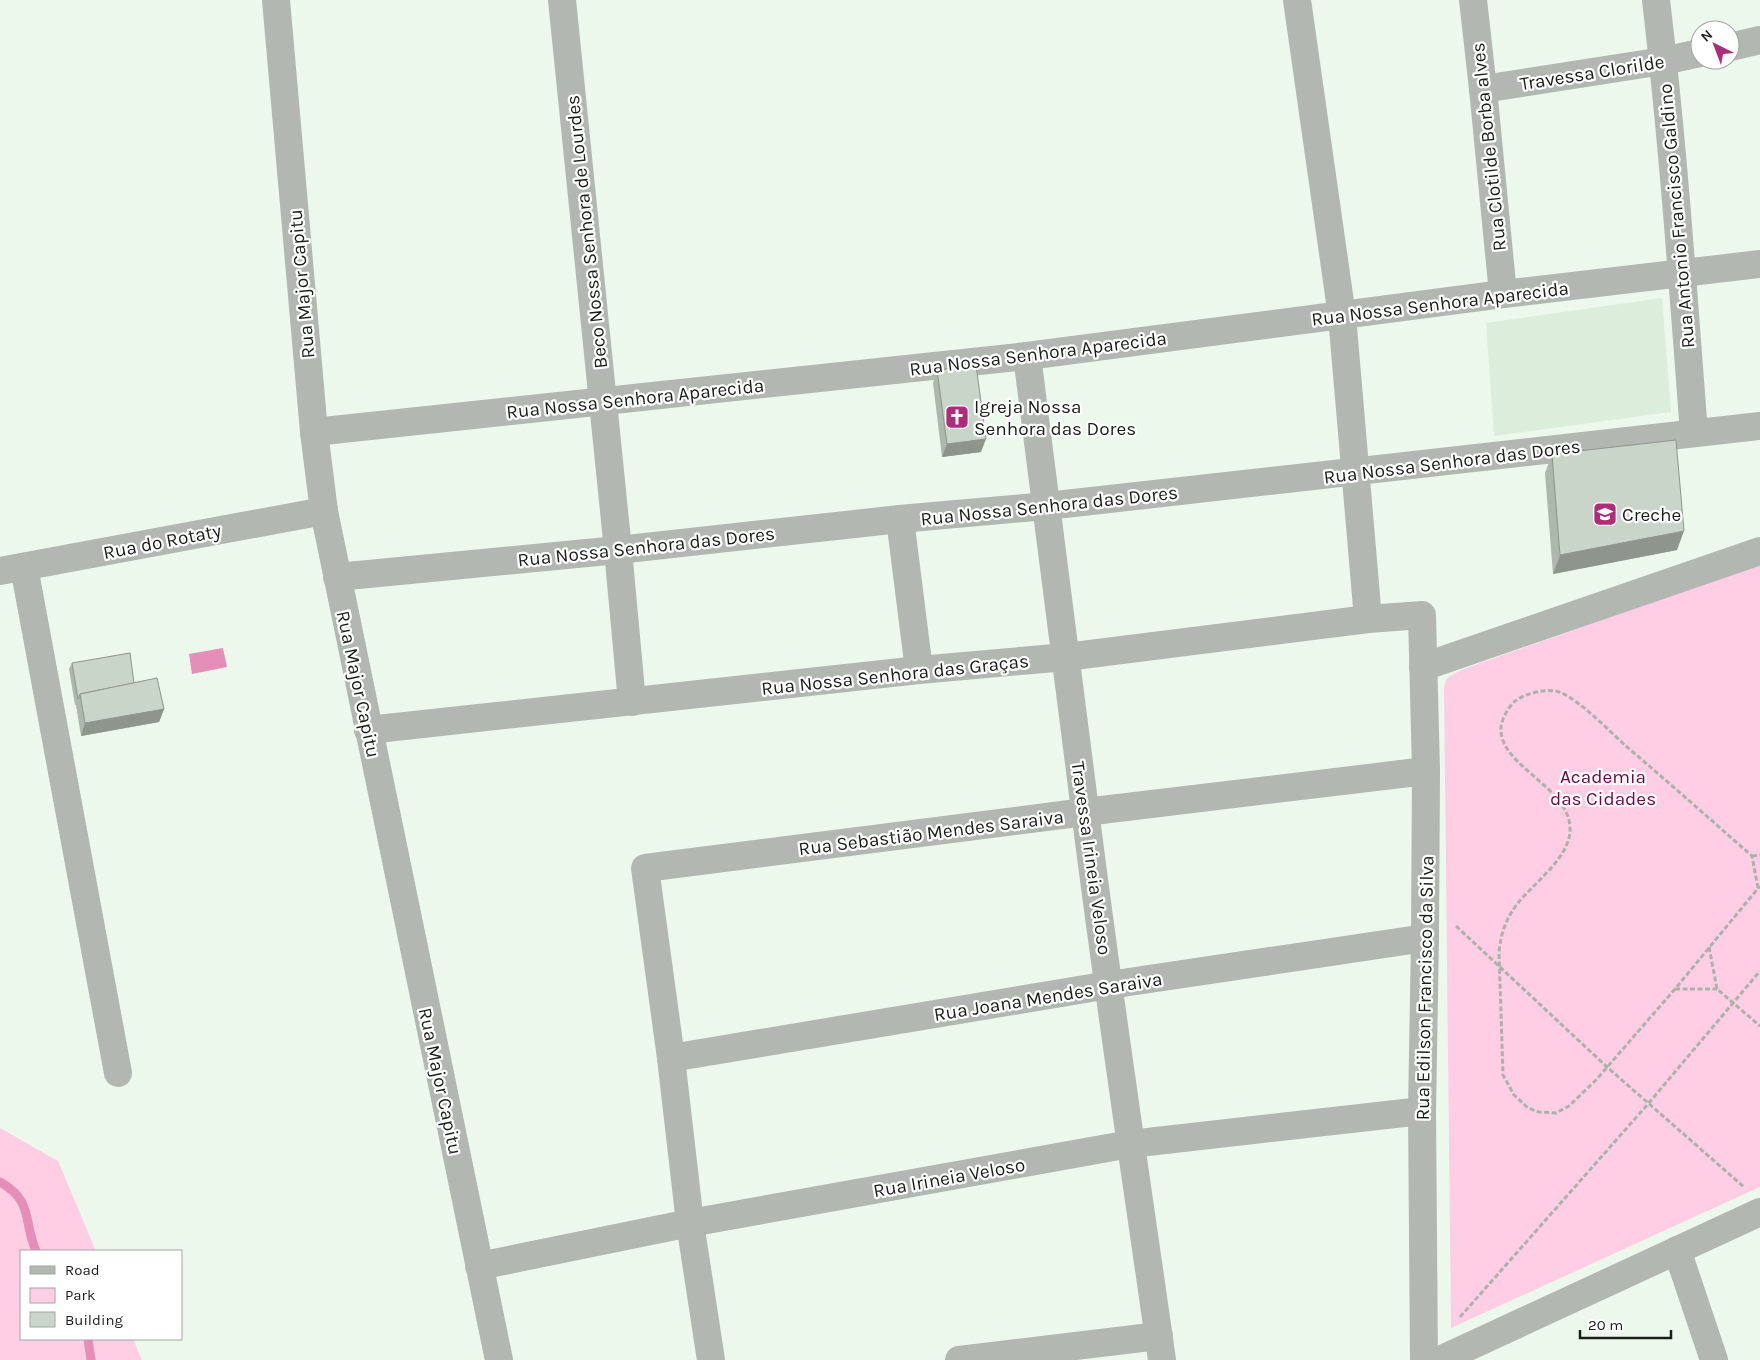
<svg xmlns="http://www.w3.org/2000/svg" width="1760" height="1360" viewBox="0 0 1760 1360" font-family="Karla,sans-serif">
  <style>
    .built { fill: #dceedb }
    .green { fill: #ffcde4 }
    .water { fill: #e48eb9 }
    .lines { fill: none; stroke-linecap: round; stroke-linejoin: round }
    .stream { stroke: #e48eb9; stroke-width: 9 }
    .path { stroke: #aab3a9; stroke-width: 3; stroke-dasharray: 5 2.5; stroke-linecap: butt }
    .minor { stroke: #b2b7b1; stroke-width: 28 }
    .tertiary { stroke: #b2b7b1; stroke-width: 28 }
    .wall { fill: #adb7ac }
    .shaded-wall { fill: #8d958c }
    .building { fill: #c9d5c8; stroke: #8d958c }
    .labels { text-anchor: middle; stroke-width: 4.5; stroke-linejoin: round; paint-order: stroke }
    .street-label { font-size: 19px; fill: #1a1e19; stroke: #fff }
    .poi-label { font-size: 19px; fill: #1a1e19; stroke: #fff; text-anchor: start }
    .park-label { font-size: 19px; fill: #6f0749; stroke: #fff }
  </style>
  <rect width="100%" height="100%" fill="#ecf8eb"/>
  <polygon class="built" points="1662,298 1671,412 1494,436 1486,323"/>
  <g class="green">
    <polygon points="1760,564 1760,1187 1451,1328 1444,687 1447,678 1461,670"/>
    <polygon points="0,1128 58,1161 96,1251 21,1251 21,1339 133,1339 142,1360 0,1360"/>
  </g>
  <polygon class="water" points="223,648 227,667 192,674 189,654"/>
  <g class="lines">
    <g class="stream">
      <path d="M0,1182C34,1201 23,1222 36,1251"/>
      <polyline points="88,1339 91,1360"/>
    </g>
    <g class="path">
      <polyline points="1752,856 1760,855"/>
      <path d="M1758,888L1752,856C1710,819 1668,782 1626,746C1607,729 1585,705 1562,693C1549,687 1526,693 1515,701C1509,706 1501,720 1501,728C1499,767 1572,787 1570,831C1569,858 1533,884 1518,903C1506,918 1501,933 1499,952L1503,1075L1514,1095L1528,1108L1539,1112L1556,1113L1569,1106L1596,1080L1675,989L1760,886"/>
      <polyline points="1456,926 1607,1067 1744,1187"/>
      <polyline points="1709,947 1717,989 1760,1026"/>
      <polyline points="1675,989 1717,989"/>
      <polyline points="1460,1317 1648,1104 1760,971"/>
    </g>
    <g class="minor">
      <polyline points="562,0 618,550 632,702"/>
      <polyline points="1297,0 1342,316 1368,619"/>
      <polyline points="1473,0 1483,89 1503,294"/>
      <path d="M1656,0C1673,144 1683,288 1694,433"/>
      <polyline points="1730,47 1760,40"/>
      <polyline points="1483,89 1663,61 1700,53"/>
      <path d="M1027,356C1047,507 1065,659 1085,810C1108,994 1136,1177 1162,1360"/>
      <polyline points="314,432 1027,356 1503,294 1760,264"/>
      <polyline points="900,519 919,670"/>
      <polyline points="24,567 118,1073"/>
      <polyline points="337,577 618,550 900,519 1047,506 1760,426"/>
      <polyline points="1423,667 1760,551"/>
      <polyline points="368,730 919,670 1066,657 1368,619 1422,615 1426,771 1425,938 1422,1111 1424,1360"/>
      <polyline points="671,1058 1109,985 1425,938"/>
      <polyline points="1677,1250 1714,1360"/>
      <polyline points="479,1266 690,1223 1130,1144 1422,1111"/>
      <polyline points="711,1360 690,1223 671,1058 645,868 1085,812 1426,771"/>
      <polyline points="959,1360 1159,1336"/>
    </g>
    <g class="tertiary">
      <polyline points="276,0 314,432 324,511 499,1360"/>
      <polyline points="0,571 324,511"/>
      <polyline points="1440,1360 1760,1212"/>
    </g>
  </g>
  <g class="wall">
    <polygon points="937,370 981,452 942,457 933,383"/>
    <polygon points="1552,454 1677,550 1553,574 1545,473"/>
    <polygon points="72,663 134,683 164,709 159,722 81,736 76,705 75,705 69,669"/>
  </g>
  <g class="shaded-wall">
    <polygon points="986,439 981,452 942,457 947,444"/>
    <polygon points="1684,531 1677,550 1553,574 1560,555"/>
    <polygon points="164,709 159,722 81,736 85,723"/>
  </g>
  <g class="building">
    <polygon points="976,365 986,439 947,444 937,370"/>
    <polygon points="1676,440 1684,531 1560,555 1552,454"/>
    <polygon points="130,653 134,683 80,694 78,699 72,663"/>
    <polygon points="157,678 164,709 85,723 80,694"/>
  </g>
  <defs>
    <g id="church-square" transform="scale(1.25)"><rect x="-9" y="-9" width="18" height="18" rx="4" fill="#ae2c79" stroke="#fff"/><path d="M-1.2-6h2.4v3.5h3.3v2.4h-3.3V6h-2.4V-.1h-3.3v-2.4h3.3Z" fill="#fff"/></g>
    <g id="school-square" transform="scale(1.25)"><rect x="-9" y="-9" width="18" height="18" rx="4" fill="#ae2c79" stroke="#fff"/><path d="M0-5L7-2L0 1L-7-2ZM-4 1L0 2.5L4 1V4Q0 6-4 4Z" fill="#fff"/></g>
  </defs>
  <g fill-rule="evenodd">
    <use href="#church-square" x="957" y="417"/>
    <use href="#school-square" x="1605" y="514"/>
  </g>
  <g class="labels">
    <g class="street-label">
      <text transform="translate(1592 72) rotate(-9)" y="7">Travessa Clorilde</text>
      <text transform="translate(1488 147) rotate(-96)" y="7">Rua Clotilde Borba alves</text>
      <text transform="translate(1676 216) rotate(-95)" y="7">Rua Antonio Francisco Galdino</text>
      <text transform="translate(586 232) rotate(-96)" y="7">Beco Nossa Senhora de Lourdes</text>
      <text transform="translate(301 284) rotate(-95)" y="7">Rua Major Capitu</text>
      <text transform="translate(1440 303) rotate(-7)" y="7">Rua Nossa Senhora Aparecida</text>
      <text transform="translate(1038 353) rotate(-7)" y="7">Rua Nossa Senhora Aparecida</text>
      <text transform="translate(635 398) rotate(-6)" y="7">Rua Nossa Senhora Aparecida</text>
      <text transform="translate(1452 461) rotate(-7)" y="7">Rua Nossa Senhora das Dores</text>
      <text transform="translate(1049 505) rotate(-6)" y="7">Rua Nossa Senhora das Dores</text>
      <text transform="translate(162 541) rotate(-11)" y="7">Rua do Rotaty</text>
      <text transform="translate(646 546) rotate(-6)" y="7">Rua Nossa Senhora das Dores</text>
      <text transform="translate(895 674) rotate(-6)" y="7">Rua Nossa Senhora das Graças</text>
      <text transform="translate(359 684) rotate(78)" y="7">Rua Major Capitu</text>
      <text transform="translate(931 832) rotate(-7)" y="7">Rua Sebastião Mendes Saraiva</text>
      <text transform="translate(1092 858) rotate(82)" y="7">Travessa Irineia Veloso</text>
      <text transform="translate(1424 988) rotate(-89)" y="7">Rua Edilson Francisco da Silva</text>
      <text transform="translate(1048 996) rotate(-9)" y="7">Rua Joana Mendes Saraiva</text>
      <text transform="translate(441 1081) rotate(78)" y="7">Rua Major Capitu</text>
      <text transform="translate(949 1177) rotate(-10)" y="7">Rua Irineia Veloso</text>
    </g>
    <g class="poi-label">
      <text x="974" y="413">Igreja Nossa<tspan x="974" dy="22">Senhora das Dores</tspan></text>
      <text x="1622" y="521">Creche</text>
    </g>
    <g class="park-label">
      <text x="1603" y="783">Academia<tspan x="1603" dy="22">das Cidades</tspan></text>
    </g>
  </g>
  <rect x="20" y="1250" width="162" height="90" fill="#ffffff" stroke="#a3a5a3"/>
  <rect x="30" y="1266" width="25" height="8" fill="#b2b7b1" stroke="#a3a5a3"/>
  <text x="65" y="1275" font-size="15" fill="#1a1e19">Road</text>
  <rect x="30" y="1288" width="25" height="15" fill="#ffcde4" stroke="#a3a5a3"/>
  <text x="65" y="1300" font-size="15" fill="#1a1e19">Park</text>
  <rect x="30" y="1312" width="25" height="15" fill="#c9d5c8" stroke="#a3a5a3"/>
  <text x="65" y="1325" font-size="15" fill="#1a1e19">Building</text>
  <g transform="translate(1715 45) rotate(318)"><circle r="24" fill="#ffffff" stroke="#a3a5a3"/>
  <path d="M0-4L9 19L0 12L-9 19Z" fill="#ae2c79"/>
  <text y="-8" font-size="14" font-weight="bold" text-anchor="middle" fill="#1a1e19">N</text>
  </g>
  <path d="M1580 1330v8h91v-8" fill="none" stroke="#1a1e19" stroke-width="2.5"/>
  <text x="1588" y="1330" font-size="15" fill="#1a1e19" stroke="#ffffff" stroke-width="4" paint-order="stroke">20 m</text>
</svg>
